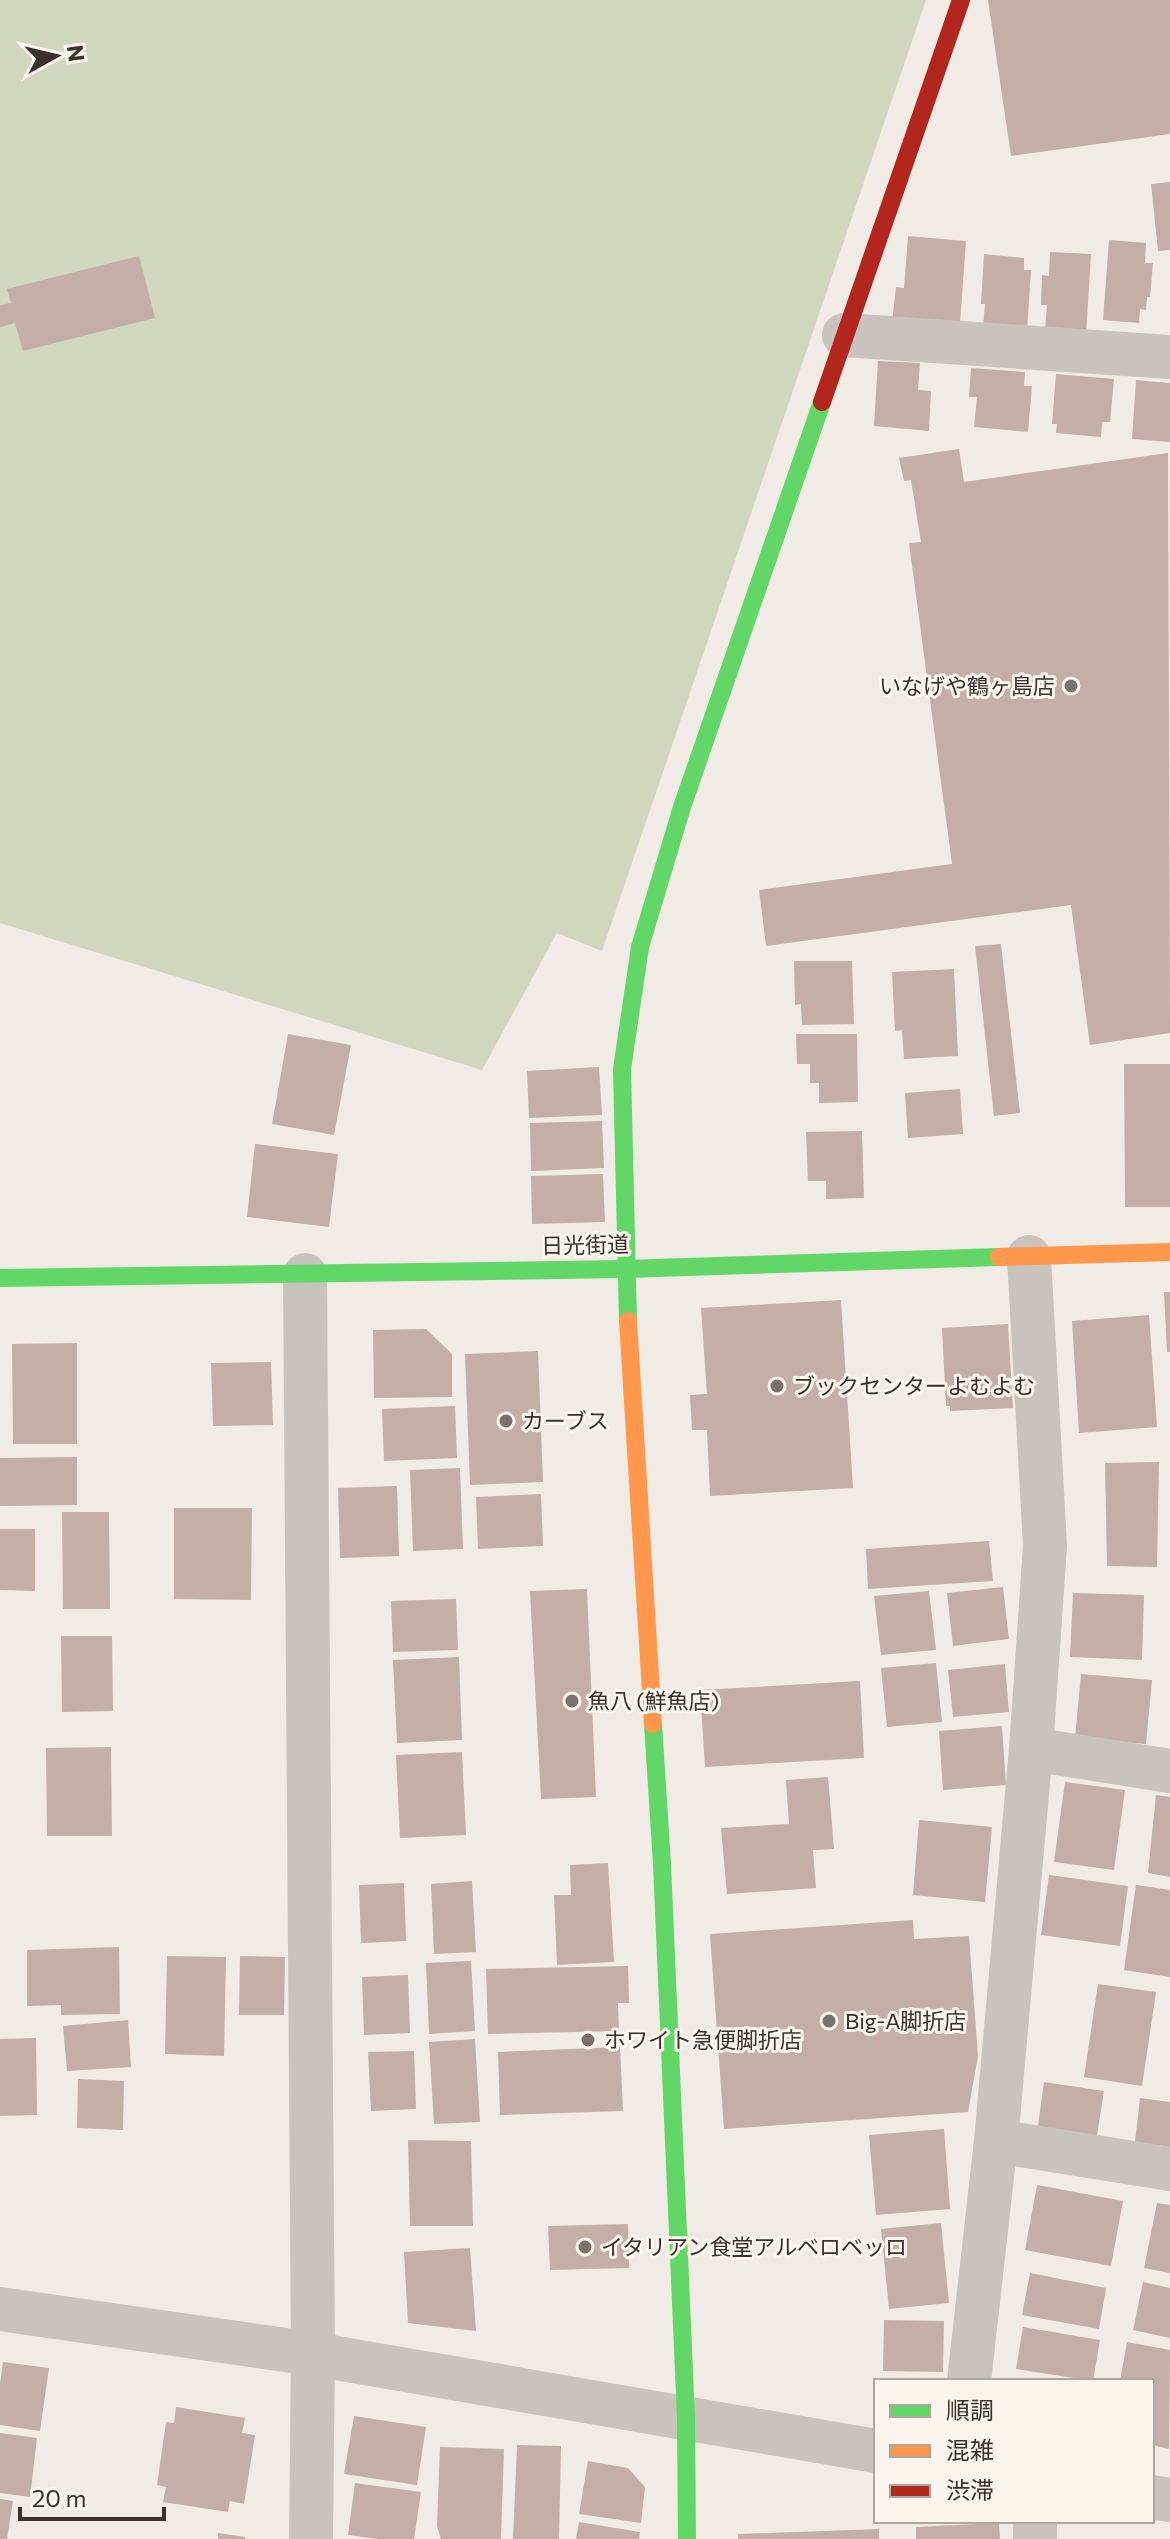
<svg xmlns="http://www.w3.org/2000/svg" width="1170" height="2539" viewBox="0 0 1170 2539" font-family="Commissioner,'Noto Sans JP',sans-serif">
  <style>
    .green { fill: #d1d6bf }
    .building { fill: #c3afa7 }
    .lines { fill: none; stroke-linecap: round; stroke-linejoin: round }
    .street { stroke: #c9c3be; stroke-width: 44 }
    .fast { stroke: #63d668; stroke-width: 18 }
    .slow { stroke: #ff974d; stroke-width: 18 }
    .jam { stroke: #b3261e; stroke-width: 18 }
    .poi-dot { fill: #7a716c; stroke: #fbf5ee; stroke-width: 3 }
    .labels { text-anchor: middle; stroke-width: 6; stroke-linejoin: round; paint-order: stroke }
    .poi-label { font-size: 22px; fill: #3b302b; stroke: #fbf5ee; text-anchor: start }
    .street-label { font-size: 22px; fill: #3b302b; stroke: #fbf5ee }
  </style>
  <rect width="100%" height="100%" fill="#f0ebe5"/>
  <polygon class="green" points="0,0 926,0 602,951 557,933 482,1070 0,923"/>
  <g class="building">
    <polygon points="988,0 1170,0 1170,134 1011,156"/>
    <polygon points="1170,182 1170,250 1158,251 1151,184"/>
    <polygon points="908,236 966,241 960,323 892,322 896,287 904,288"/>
    <polygon points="1109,240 1146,243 1145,263 1153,263 1150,297 1147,297 1146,310 1140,309 1139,323 1103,320"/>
    <polygon points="1050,252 1091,254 1086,334 1045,331 1047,305 1041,305 1042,275 1049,276"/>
    <polygon points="984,254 1024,258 1024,270 1031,270 1027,331 983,328 985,304 981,304"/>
    <polygon points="139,256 155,318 23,351 15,323 0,327 0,305 11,303 7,289"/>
    <polygon points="878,361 920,363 918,390 931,391 929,431 874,426"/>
    <polygon points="971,368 1025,372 1024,386 1032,386 1028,432 974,427 977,397 969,397"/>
    <polygon points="1056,374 1114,379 1110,422 1102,422 1101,437 1056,433 1057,424 1052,424"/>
    <polygon points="1136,380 1170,383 1170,442 1132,439"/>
    <polygon points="959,449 964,482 1168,453 1170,1033 1090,1045 1071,905 766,946 759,890 952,864 909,543 921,542 911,480 904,481 899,458"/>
    <polygon points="1001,944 1020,1113 994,1116 975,946"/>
    <polygon points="794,961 852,961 854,1024 802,1025 801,1004 795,1005"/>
    <polygon points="954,969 958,1056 904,1059 902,1030 895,1031 892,972"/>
    <polygon points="288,1034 351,1045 334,1135 272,1124"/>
    <polygon points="796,1034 857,1034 858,1102 819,1103 819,1083 810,1083 810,1064 797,1064"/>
    <polygon points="1124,1064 1170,1064 1170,1207 1125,1207"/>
    <polygon points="599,1067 602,1115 529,1118 527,1071"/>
    <polygon points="960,1089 963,1134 908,1138 905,1093"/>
    <polygon points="602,1121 604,1168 531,1171 530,1123"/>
    <polygon points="862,1131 864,1198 826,1199 826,1181 808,1181 806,1132"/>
    <polygon points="255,1144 338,1154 329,1227 247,1217"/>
    <polygon points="603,1174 605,1222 532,1224 531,1176"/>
    <polygon points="1164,1292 1170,1292 1170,1352 1167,1352"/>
    <polygon points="841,1300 853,1488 710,1496 707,1430 692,1430 690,1395 707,1394 701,1308"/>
    <polygon points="1149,1315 1157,1427 1079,1433 1072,1321"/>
    <polygon points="1008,1324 1013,1408 950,1411 950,1406 946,1406 942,1328"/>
    <polygon points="426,1329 452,1354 452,1397 374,1398 373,1330"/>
    <polygon points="77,1343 77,1444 13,1444 12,1344"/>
    <polygon points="538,1351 543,1482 470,1485 465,1354"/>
    <polygon points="271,1362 273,1425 213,1426 211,1363"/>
    <polygon points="455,1406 457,1458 384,1461 382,1409"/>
    <polygon points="77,1457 77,1505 0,1506 0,1458"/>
    <polygon points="1159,1462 1157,1567 1107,1566 1105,1463"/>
    <polygon points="460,1468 463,1549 413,1551 410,1470"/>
    <polygon points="397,1486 399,1556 340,1558 338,1488"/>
    <polygon points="541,1494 543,1546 478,1549 476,1497"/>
    <polygon points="174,1508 252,1508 251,1600 174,1599"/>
    <polygon points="62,1512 109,1512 110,1609 63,1609"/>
    <polygon points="0,1529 35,1529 35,1591 0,1590"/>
    <polygon points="989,1541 993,1581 868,1589 866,1549"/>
    <polygon points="1003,1587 1009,1639 953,1646 947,1593"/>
    <polygon points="587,1589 596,1797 541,1799 530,1591"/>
    <polygon points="929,1591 936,1650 881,1655 874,1596"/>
    <polygon points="1073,1593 1144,1595 1142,1660 1070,1657"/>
    <polygon points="456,1599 458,1650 393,1652 391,1601"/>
    <polygon points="61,1636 112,1636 113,1711 62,1712"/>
    <polygon points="459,1657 462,1740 397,1743 393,1660"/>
    <polygon points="936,1663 942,1722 887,1727 881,1668"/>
    <polygon points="1005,1664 1009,1712 953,1717 948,1670"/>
    <polygon points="1081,1674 1152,1680 1146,1744 1075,1738"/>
    <polygon points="860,1681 864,1758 705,1767 700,1690"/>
    <polygon points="1002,1726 1006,1785 943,1790 939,1731"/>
    <polygon points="111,1747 112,1836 47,1836 46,1748"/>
    <polygon points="462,1752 466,1835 400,1838 396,1755"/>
    <polygon points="828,1777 834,1849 813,1850 816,1888 727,1894 721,1828 789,1824 786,1780"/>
    <polygon points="1065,1782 1125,1790 1114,1870 1054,1862"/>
    <polygon points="1156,1795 1170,1797 1170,1877 1148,1873"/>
    <polygon points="919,1820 992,1827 985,1902 913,1895"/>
    <polygon points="608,1863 614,1962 557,1965 554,1895 571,1895 570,1865"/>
    <polygon points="1049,1875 1128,1886 1120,1946 1041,1935"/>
    <polygon points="472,1881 476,1952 434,1954 431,1884"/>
    <polygon points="404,1883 406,1941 361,1943 359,1885"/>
    <polygon points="1136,1885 1170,1890 1170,1977 1124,1970"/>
    <polygon points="913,1920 914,1939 969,1936 978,2056 968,2112 724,2129 710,1934"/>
    <polygon points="119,1947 120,2014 61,2015 61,2005 27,2006 27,1950"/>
    <polygon points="167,1956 226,1957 224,2056 165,2054"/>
    <polygon points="240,1956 285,1957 284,2015 239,2015"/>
    <polygon points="471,1961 475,2031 429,2034 426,1963"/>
    <polygon points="628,1966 629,2003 618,2003 619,2031 488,2034 486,1969"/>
    <polygon points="408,1975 410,2033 364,2035 362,1977"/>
    <polygon points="1098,1984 1156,1992 1142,2086 1084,2077"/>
    <polygon points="128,2020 131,2067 67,2071 63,2026"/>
    <polygon points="36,2038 37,2115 0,2116 0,2039"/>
    <polygon points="475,2039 480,2122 434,2124 429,2042"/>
    <polygon points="620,2047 623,2111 500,2115 498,2052"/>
    <polygon points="414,2051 416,2109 371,2111 368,2052"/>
    <polygon points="78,2079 124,2081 123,2130 77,2128"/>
    <polygon points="1044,2082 1104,2091 1096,2142 1037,2133"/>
    <polygon points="1140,2098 1170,2102 1170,2147 1135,2142"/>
    <polygon points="944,2129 950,2209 876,2215 869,2135"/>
    <polygon points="408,2140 471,2141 473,2226 410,2226"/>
    <polygon points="1037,2185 1123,2201 1111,2266 1025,2250"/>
    <polygon points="1157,2203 1170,2205 1170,2273 1144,2268"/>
    <polygon points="941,2223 949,2303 889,2309 881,2229"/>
    <polygon points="628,2224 629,2268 550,2270 548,2226"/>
    <polygon points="470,2248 476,2331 408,2323 404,2252"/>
    <polygon points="1030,2273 1106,2288 1099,2329 1022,2315"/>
    <polygon points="1143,2282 1170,2288 1170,2338 1133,2330"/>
    <polygon points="884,2320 944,2321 943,2372 883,2371"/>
    <polygon points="1023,2327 1100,2340 1093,2381 1016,2369"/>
    <polygon points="1127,2342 1170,2350 1169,2449 1152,2445 1152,2381 1120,2381"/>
    <polygon points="3,2362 49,2368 40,2431 0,2425 0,2384"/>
    <polygon points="176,2407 245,2418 242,2433 255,2435 244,2504 230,2501 228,2512 163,2502 166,2487 157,2485 166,2422 174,2423"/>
    <polygon points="354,2416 426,2427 417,2485 344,2474"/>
    <polygon points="0,2433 37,2438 30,2497 0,2493"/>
    <polygon points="517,2445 561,2446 559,2539 513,2539"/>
    <polygon points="440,2447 504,2449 501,2539 441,2539 437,2526"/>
    <polygon points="588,2461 628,2468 645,2487 641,2523 579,2514"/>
    <polygon points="355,2483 421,2492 414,2539 377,2539 348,2535"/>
    <polygon points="0,2499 13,2501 7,2539 0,2539"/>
    <polygon points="579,2522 640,2532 639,2539 576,2539"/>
    <polygon points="999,2523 1000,2539 916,2539 916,2527"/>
    <polygon points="879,2529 879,2539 738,2539 738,2534"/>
    <polygon points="218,2533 245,2537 245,2539 218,2539"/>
  </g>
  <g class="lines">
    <g class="street">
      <polyline points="844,335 1170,357"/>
      <polyline points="305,1275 313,2354 311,2539"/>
      <polyline points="1031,1749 1170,1771"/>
      <polyline points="996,2141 1170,2169"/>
      <polyline points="0,2309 313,2354 876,2451"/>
      <polyline points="969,2381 996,2141 1031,1749 1045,1546 1029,1257"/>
      <polyline points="1152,2497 1170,2500"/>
      <polyline points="1035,2539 1035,2521"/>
    </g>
    <g class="fast">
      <polyline points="0,1278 625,1269 999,1257"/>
      <polyline points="628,1321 622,1069 640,947 682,807 822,402"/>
      <polyline points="653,1724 662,1864 686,2418 687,2539"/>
    </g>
    <g class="slow">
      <polyline points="999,1257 1170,1252"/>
      <polyline points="628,1321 653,1724"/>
    </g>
    <polyline class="jam" points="822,402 961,0"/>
  </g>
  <g class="poi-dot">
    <circle cx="1071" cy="686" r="8"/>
    <circle cx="777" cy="1386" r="8"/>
    <circle cx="506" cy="1421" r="8"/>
    <circle cx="572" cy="1701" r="8"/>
    <circle cx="829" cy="2021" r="8"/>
    <circle cx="588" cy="2040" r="8"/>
    <circle cx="585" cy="2247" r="8"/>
  </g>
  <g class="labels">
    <g class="poi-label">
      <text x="1055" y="694" text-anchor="end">いなげや鶴ヶ島店</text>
      <text x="793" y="1394">ブックセンターよむよむ</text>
      <text x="522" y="1429">カーブス</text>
      <text x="588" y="1709">魚八 (鮮魚店)</text>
      <text x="845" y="2029">Big-A脚折店</text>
      <text x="604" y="2048">ホワイト急便脚折店</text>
      <text x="601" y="2255">イタリアン食堂アルベロベッロ</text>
    </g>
    <g class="street-label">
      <text transform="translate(585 1245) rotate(-1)" y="8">日光街道</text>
    </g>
  </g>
  <rect x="874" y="2379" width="280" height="144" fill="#fbf5ee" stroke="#aea6a0" stroke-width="2"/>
  <rect x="890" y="2405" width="40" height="12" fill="#63d668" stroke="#aea6a0" stroke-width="2"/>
  <text x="946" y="2419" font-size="24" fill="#3b302b">順調</text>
  <rect x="890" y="2445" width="40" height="12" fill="#ff974d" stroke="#aea6a0" stroke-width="2"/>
  <text x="946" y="2459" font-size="24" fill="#3b302b">混雑</text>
  <rect x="890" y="2485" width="40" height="12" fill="#b3261e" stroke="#aea6a0" stroke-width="2"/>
  <text x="946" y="2499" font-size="24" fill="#3b302b">渋滞</text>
  <g transform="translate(56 56) rotate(82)" stroke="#fbf5ee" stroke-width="6" paint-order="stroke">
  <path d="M0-6L14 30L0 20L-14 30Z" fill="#3b302b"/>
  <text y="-12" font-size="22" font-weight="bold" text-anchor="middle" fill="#3b302b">N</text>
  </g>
  <path d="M20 2507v12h144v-12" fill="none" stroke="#3b302b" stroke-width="4"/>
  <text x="32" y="2507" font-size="24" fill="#3b302b" stroke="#fbf5ee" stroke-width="6" paint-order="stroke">20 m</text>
</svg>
